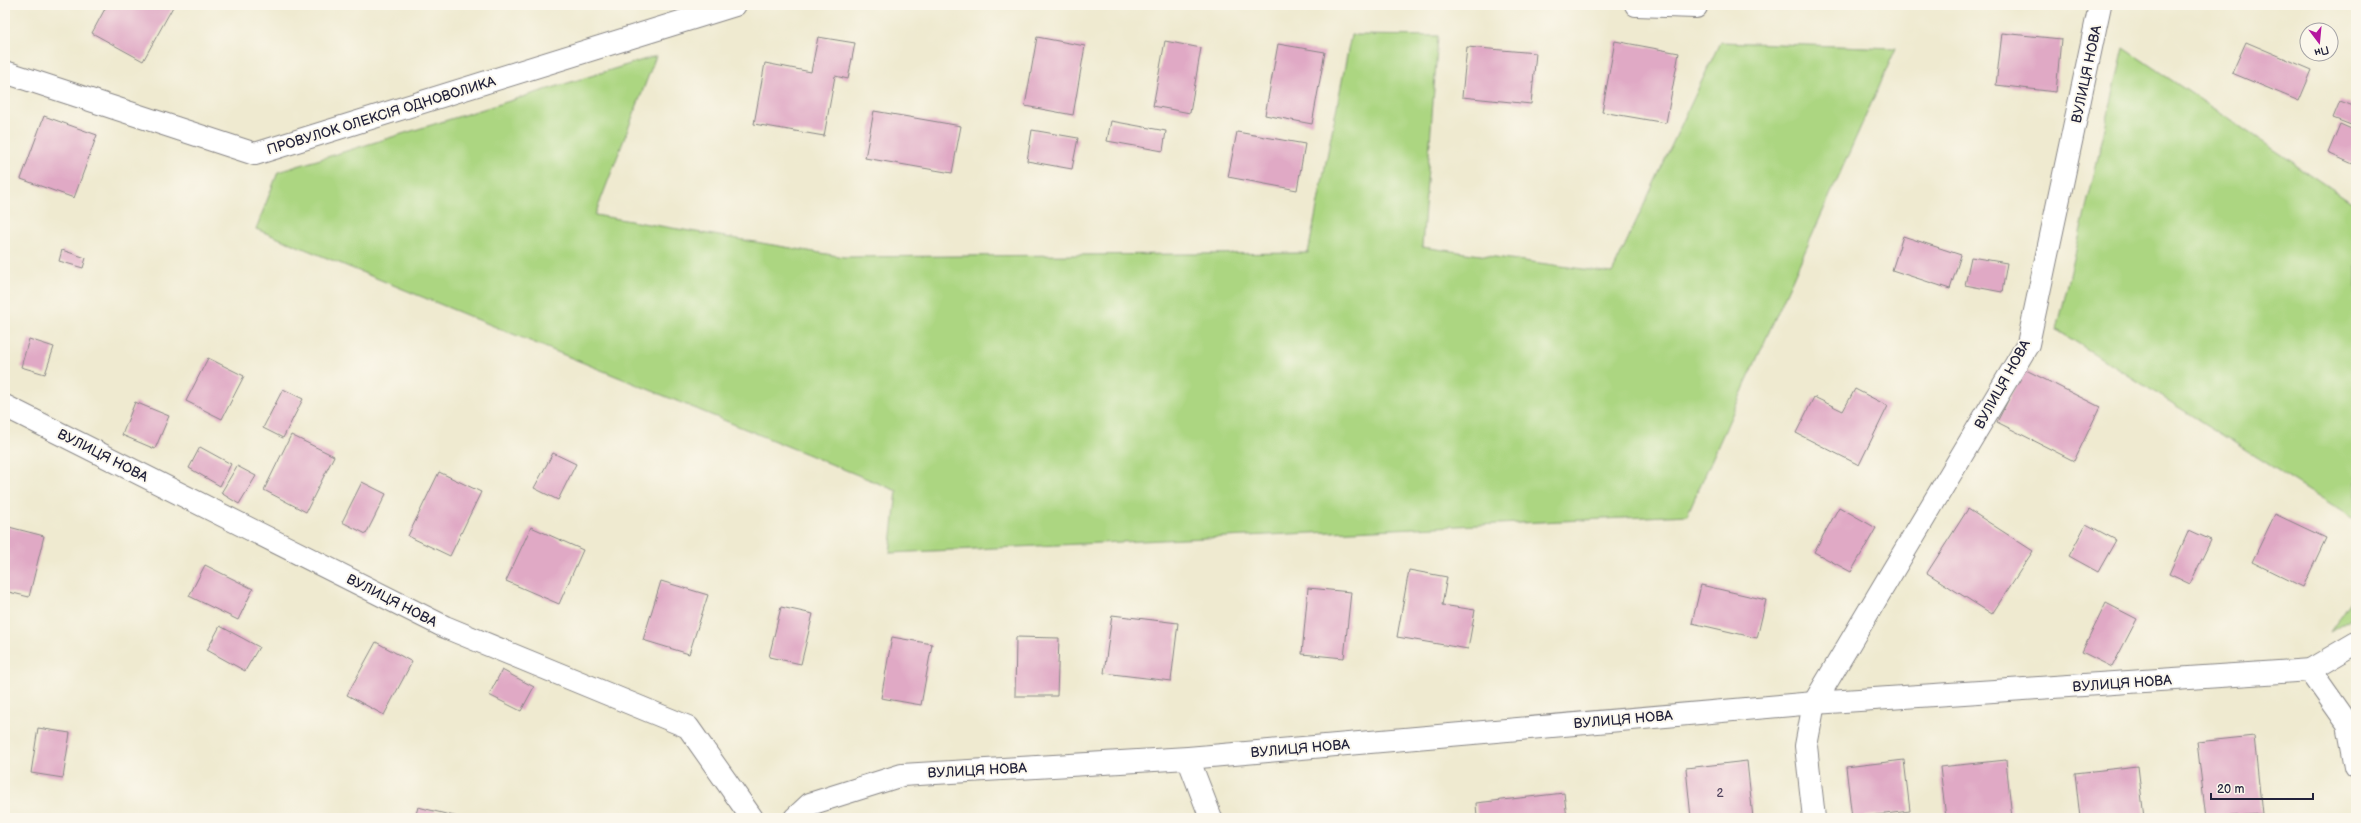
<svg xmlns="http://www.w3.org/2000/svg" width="2361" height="823" viewBox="0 0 2361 823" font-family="'Balsamiq Sans',sans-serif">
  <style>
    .green { fill: #acd681; stroke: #677c5e }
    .building { fill: #e0a9c5 }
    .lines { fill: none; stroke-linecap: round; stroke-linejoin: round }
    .minor-casing { stroke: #888686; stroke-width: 24 }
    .minor { stroke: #fff; stroke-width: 22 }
    .labels { text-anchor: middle; stroke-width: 4; stroke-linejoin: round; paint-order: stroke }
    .number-label { font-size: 12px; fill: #52445e }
    .street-label { font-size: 14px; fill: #22223b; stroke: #fbf7ec }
  </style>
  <rect width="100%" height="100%" fill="#fbf7ec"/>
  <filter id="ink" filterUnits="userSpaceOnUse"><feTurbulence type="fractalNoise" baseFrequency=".025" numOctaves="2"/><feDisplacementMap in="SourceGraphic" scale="8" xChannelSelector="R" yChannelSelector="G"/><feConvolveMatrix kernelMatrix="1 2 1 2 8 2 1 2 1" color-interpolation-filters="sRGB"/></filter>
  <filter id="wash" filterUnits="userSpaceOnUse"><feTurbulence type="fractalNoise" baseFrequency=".012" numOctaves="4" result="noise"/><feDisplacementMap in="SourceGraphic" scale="16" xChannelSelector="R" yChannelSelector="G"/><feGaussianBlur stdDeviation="0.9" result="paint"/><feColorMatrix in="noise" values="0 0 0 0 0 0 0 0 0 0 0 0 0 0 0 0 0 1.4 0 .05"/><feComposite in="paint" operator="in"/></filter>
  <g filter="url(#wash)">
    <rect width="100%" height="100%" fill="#efead0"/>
    <g class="green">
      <polygon points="1351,35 1438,36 1422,247 1612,273 1720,42 1896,48 1687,515 890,553 897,491 256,229 278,172 656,56 595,215 844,257 1308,253"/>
      <polygon points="2124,48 2356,205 2356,520 2057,330"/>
      <polygon points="2356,594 2356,616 2330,632"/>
    </g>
    <g id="blocks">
      <g class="building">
        <polygon points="107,5 174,5 143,61 92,33"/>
        <polygon points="2002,33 2061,39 2056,92 1996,85"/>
        <polygon points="818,37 855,43 848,79 835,76 824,136 754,124 765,63 811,72"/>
        <polygon points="1037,37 1085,46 1073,115 1025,106"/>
        <polygon points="1165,41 1201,48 1190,113 1153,106"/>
        <polygon points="1615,41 1679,53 1666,123 1602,112"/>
        <polygon points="2246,42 2312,70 2299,101 2232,73"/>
        <polygon points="1278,44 1325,52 1312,124 1265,115"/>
        <polygon points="1467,47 1536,53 1531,104 1462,97"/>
        <polygon points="2340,101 2356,107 2356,127 2333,118"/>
        <polygon points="874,111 961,126 952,173 865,158"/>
        <polygon points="44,116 97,135 74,198 21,179"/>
        <polygon points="1111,121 1166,131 1163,151 1107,141"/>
        <polygon points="2340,124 2356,131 2355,165 2328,153"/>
        <polygon points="1032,130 1078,138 1072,169 1027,161"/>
        <polygon points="1237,132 1305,144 1297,190 1228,177"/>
        <polygon points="1903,236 1961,255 1950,289 1892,270"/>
        <polygon points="62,250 86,258 83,268 59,261"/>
        <polygon points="1971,257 2007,263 2002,292 1965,285"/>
        <polygon points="29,339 54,347 45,374 21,367"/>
        <polygon points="208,358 244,376 222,419 186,401"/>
        <polygon points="2024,369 2100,407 2074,461 1997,422"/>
        <polygon points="283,389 303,399 283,438 263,428"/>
        <polygon points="1855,389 1888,406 1859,465 1796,433 1814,397 1843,411"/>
        <polygon points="135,402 169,416 155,449 122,435"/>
        <polygon points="291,435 334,456 306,512 264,490"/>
        <polygon points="200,447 231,464 220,486 189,468"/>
        <polygon points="553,453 576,464 558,500 534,488"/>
        <polygon points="237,466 256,476 239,504 221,493"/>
        <polygon points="439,472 481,492 450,556 408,536"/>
        <polygon points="362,482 386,494 366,534 342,522"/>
        <polygon points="1839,507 1876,528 1851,572 1814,552"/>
        <polygon points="1968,509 2033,551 1992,614 1927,573"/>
        <polygon points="2275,514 2326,538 2303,587 2252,562"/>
        <polygon points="2086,524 2116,540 2098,572 2069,556"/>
        <polygon points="5,526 44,536 29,597 5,591"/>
        <polygon points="531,527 583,550 559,604 506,581"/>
        <polygon points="2189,530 2211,540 2190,584 2169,574"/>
        <polygon points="205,565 253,589 238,620 189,596"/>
        <polygon points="1409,570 1447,577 1442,605 1475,610 1468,649 1397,637"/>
        <polygon points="661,581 708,595 689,654 643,640"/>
        <polygon points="1701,585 1766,600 1757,638 1692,623"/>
        <polygon points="1308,588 1351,592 1344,658 1302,654"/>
        <polygon points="2106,603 2137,619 2112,667 2082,652"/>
        <polygon points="781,607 813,614 801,664 769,657"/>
        <polygon points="1112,615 1178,623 1171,681 1104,673"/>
        <polygon points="220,626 259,647 245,671 207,650"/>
        <polygon points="892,637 932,644 921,705 881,698"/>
        <polygon points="1016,637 1059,638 1057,696 1015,696"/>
        <polygon points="376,642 412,662 384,715 347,695"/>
        <polygon points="502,670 534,687 521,711 489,695"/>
        <polygon points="38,728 70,733 63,778 31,773"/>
        <polygon points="2254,736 2262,814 2206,818 2197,742"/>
        <polygon points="1904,760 1910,811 1852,818 1846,767"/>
        <polygon points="2006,760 2012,818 1946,818 1940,767"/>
        <polygon points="1747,761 1753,818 1691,818 1686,768"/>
        <polygon points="2138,766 2144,818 2080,818 2075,773"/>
        <polygon points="1564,793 1567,818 1477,818 1476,803"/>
        <polygon points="418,807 458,817 458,818 415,818"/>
      </g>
    </g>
  </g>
  <g filter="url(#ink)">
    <use href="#blocks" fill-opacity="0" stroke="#888686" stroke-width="1"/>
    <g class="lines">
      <g class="minor-casing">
        <g id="minor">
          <polyline points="1636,5 1696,7"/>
          <polyline points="5,72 255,154 735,5"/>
          <polyline points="5,406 445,627 688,727 752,818"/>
          <polyline points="2310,670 2348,724 2356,767"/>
          <polyline points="1188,758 1211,818"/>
          <polyline points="795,818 810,804 902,775 1188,758 1814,703 2310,670 2356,643"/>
          <polyline points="1814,818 1806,746 1814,703 2028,344 2100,5"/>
        </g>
      </g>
      <use href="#minor" class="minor"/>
    </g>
  </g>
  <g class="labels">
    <g class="number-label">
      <text x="1720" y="797">2</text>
    </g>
    <g class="street-label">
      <text transform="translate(2086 74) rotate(-78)" y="5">ВУЛИЦЯ НОВА</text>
      <text transform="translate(381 115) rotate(-17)" y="5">ПРОВУЛОК ОЛЕКСІЯ ОДНОВОЛИКА</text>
      <text transform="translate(2002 384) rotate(-61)" y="5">ВУЛИЦЯ НОВА</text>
      <text transform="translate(103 455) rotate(27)" y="5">ВУЛИЦЯ НОВА</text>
      <text transform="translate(392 600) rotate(27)" y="5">ВУЛИЦЯ НОВА</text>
      <text transform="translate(2122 683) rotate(-4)" y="5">ВУЛИЦЯ НОВА</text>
      <text transform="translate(1623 719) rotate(-5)" y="5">ВУЛИЦЯ НОВА</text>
      <text transform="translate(1300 748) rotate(-5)" y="5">ВУЛИЦЯ НОВА</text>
      <text transform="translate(977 770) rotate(-3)" y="5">ВУЛИЦЯ НОВА</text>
    </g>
  </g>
  <rect width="2361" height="823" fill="none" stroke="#fbf7ec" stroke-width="20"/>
  <g transform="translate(2319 42) rotate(164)"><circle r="19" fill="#fbf7ec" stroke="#a4a2a5"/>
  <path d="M0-3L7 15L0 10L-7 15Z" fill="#b5179e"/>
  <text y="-6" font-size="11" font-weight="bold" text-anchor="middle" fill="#22223b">Пн</text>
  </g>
  <path d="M2211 793v6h102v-6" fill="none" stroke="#22223b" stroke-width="2"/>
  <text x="2217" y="793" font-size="12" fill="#22223b" stroke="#fbf7ec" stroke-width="3" paint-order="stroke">20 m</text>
</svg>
